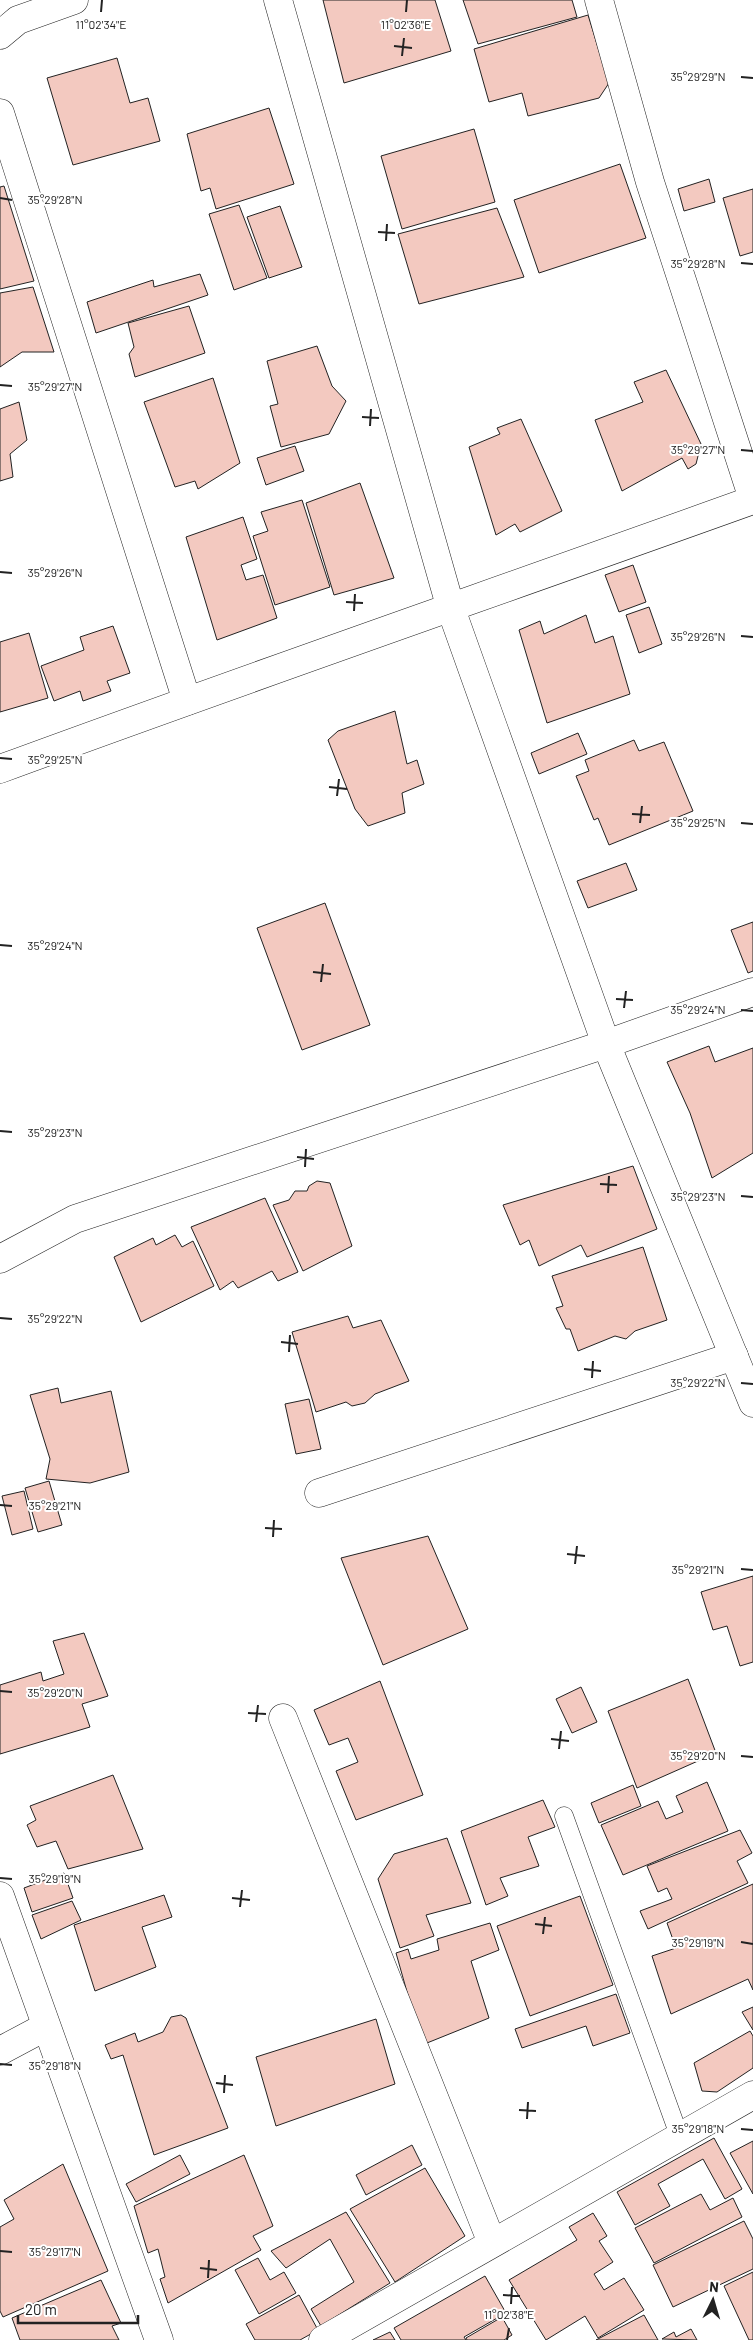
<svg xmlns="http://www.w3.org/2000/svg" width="753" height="2340" viewBox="0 0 753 2340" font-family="Barlow,sans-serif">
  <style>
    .building { fill: #f3c9c0; stroke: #222 }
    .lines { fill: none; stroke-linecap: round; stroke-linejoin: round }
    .service-casing { stroke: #222; stroke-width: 19 }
    .minor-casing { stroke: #222; stroke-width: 29 }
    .service { stroke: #fff; stroke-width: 18 }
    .minor { stroke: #fff; stroke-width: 28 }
    .ticks { fill: none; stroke: #222; stroke-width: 2 }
    .ticks-label { font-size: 12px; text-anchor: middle; fill: #222; stroke: #fff; stroke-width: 4; stroke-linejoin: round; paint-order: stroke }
  </style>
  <rect width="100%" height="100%" fill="#fff"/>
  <g class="building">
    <polygon points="323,0 435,0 451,51 344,83"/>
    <polygon points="463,0 572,0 577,17 478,44"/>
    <polygon points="588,15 609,83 599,98 528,116 522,93 489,102 474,49"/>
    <polygon points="117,58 130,103 148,98 160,141 73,165 47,78"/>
    <polygon points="269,108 294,184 216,209 210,188 201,191 187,134"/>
    <polygon points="474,129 495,202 402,229 381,156"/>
    <polygon points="620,164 646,238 539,273 514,200"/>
    <polygon points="709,179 715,202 684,211 678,189"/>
    <polygon points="4,186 34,281 0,289 0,187"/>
    <polygon points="753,189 753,252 740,256 723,198"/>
    <polygon points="239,205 267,278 234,290 209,214"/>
    <polygon points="280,206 302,267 269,278 247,217"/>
    <polygon points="497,208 524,277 419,304 398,234"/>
    <polygon points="200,274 208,295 96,333 87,302 153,280 154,287"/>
    <polygon points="33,287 54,352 22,352 0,367 0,293"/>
    <polygon points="189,306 205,353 135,377 129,354 134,347 128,323"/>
    <polygon points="317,346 332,386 346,401 329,434 281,447 270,406 278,404 267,361"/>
    <polygon points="666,370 701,444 696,464 688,469 682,458 622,491 595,420 643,402 634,382"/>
    <polygon points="213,378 240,463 198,489 195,481 175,487 144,402"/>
    <polygon points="19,402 27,440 10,454 13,477 0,481 0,409"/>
    <polygon points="521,419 562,511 520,532 515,524 496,535 469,447 500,434 497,428"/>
    <polygon points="295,446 304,471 266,485 257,458"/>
    <polygon points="360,483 394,578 334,595 306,503"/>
    <polygon points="302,500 330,587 275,605 253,536 268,531 261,512"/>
    <polygon points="243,517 257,559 241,565 246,580 263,575 277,618 217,640 186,537"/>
    <polygon points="633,565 646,602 619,612 605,575"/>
    <polygon points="649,607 662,644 639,653 626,615"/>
    <polygon points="586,615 595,643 613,636 630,694 547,723 519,630 540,621 544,634"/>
    <polygon points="113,626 130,673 107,681 111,691 83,701 80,691 54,701 41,666 84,650 80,637"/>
    <polygon points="29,633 48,698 0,712 0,642"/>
    <polygon points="395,711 407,764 417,760 424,784 402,793 405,813 368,826 355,809 328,740 338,731"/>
    <polygon points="578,733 587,754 539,774 531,753"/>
    <polygon points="634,740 639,751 664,742 693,811 609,845 598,818 594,820 576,776 589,771 585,760"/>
    <polygon points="626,863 637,890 588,908 577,881"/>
    <polygon points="325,903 370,1025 302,1050 257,928"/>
    <polygon points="753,922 753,971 748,973 731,930"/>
    <polygon points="709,1046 715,1062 753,1048 753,1153 712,1178 690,1113 667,1062"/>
    <polygon points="633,1166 657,1229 587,1257 581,1245 539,1266 529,1240 520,1245 503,1205"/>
    <polygon points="317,1181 330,1183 352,1246 303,1271 273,1205 289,1200 295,1191 307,1191 309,1186"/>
    <polygon points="265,1198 298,1272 278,1281 272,1271 238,1288 233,1281 220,1290 191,1227"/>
    <polygon points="175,1235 182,1247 193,1241 214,1286 141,1322 114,1257 153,1238 156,1245"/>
    <polygon points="643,1247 667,1320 635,1331 626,1339 615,1336 578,1351 570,1329 566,1329 556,1308 563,1306 552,1276"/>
    <polygon points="348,1316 353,1328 381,1320 409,1381 375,1394 365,1403 352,1406 346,1402 316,1412 292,1332"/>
    <polygon points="58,1388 61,1403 111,1391 129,1472 90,1483 46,1479 50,1459 30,1395"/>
    <polygon points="309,1399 321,1449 296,1454 285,1404"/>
    <polygon points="49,1481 62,1525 38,1532 25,1488"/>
    <polygon points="24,1491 33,1529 12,1535 2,1496"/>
    <polygon points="428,1536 468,1629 383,1665 341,1558"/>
    <polygon points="753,1576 753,1662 740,1666 727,1626 713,1630 701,1592"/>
    <polygon points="84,1633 108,1696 82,1704 90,1727 0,1754 0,1685 41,1672 43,1681 64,1674 53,1641"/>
    <polygon points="688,1679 716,1753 637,1788 608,1711"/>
    <polygon points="380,1681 423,1795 356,1820 336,1771 358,1762 348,1738 329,1745 314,1710"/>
    <polygon points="581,1687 597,1722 572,1733 556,1699"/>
    <polygon points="113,1775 143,1849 68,1869 56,1841 37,1847 27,1825 36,1820 30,1806"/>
    <polygon points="707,1782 728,1831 623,1875 601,1825 658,1801 666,1819 683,1812 676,1796"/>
    <polygon points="633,1785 641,1806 599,1823 591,1803"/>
    <polygon points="543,1800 555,1827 528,1837 539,1866 500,1878 508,1896 486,1905 461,1831"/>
    <polygon points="740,1830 752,1853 737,1861 748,1883 648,1929 640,1911 672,1899 667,1888 658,1892 647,1866"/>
    <polygon points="447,1838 471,1903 426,1915 434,1936 400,1948 378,1879 394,1854"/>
    <polygon points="64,1873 73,1898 32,1912 24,1888"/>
    <polygon points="753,1884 753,1990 748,1979 671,2014 652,1956 676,1948 667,1923"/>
    <polygon points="164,1895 172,1917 142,1927 156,1967 95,1991 74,1925"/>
    <polygon points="580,1896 613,1985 530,2016 497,1926"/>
    <polygon points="72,1901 81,1920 41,1939 32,1915"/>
    <polygon points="490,1923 499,1950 471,1961 489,2018 422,2045 396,1953 408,1949 411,1959 439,1950 437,1939"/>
    <polygon points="616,1994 630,2033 593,2046 586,2026 522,2048 515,2029"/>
    <polygon points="753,2007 753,2030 742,2012"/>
    <polygon points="181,2015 186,2018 228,2128 154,2155 123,2055 111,2059 105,2045 135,2033 138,2042 163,2032 171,2017"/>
    <polygon points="376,2019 395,2084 276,2126 256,2057"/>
    <polygon points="750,2031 753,2036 753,2068 717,2092 702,2091 694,2063"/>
    <polygon points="714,2138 742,2189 725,2199 703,2159 658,2184 670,2206 635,2225 617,2192"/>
    <polygon points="753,2141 753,2194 730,2153"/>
    <polygon points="412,2145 422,2165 366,2195 356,2175"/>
    <polygon points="180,2155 190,2174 136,2202 126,2184"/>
    <polygon points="244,2155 273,2226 253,2236 261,2250 168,2303 160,2279 165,2277 158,2249 148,2253 134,2206"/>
    <polygon points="63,2164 108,2271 3,2317 0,2311 0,2227 14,2219 4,2200"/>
    <polygon points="425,2168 465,2236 395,2282 350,2209"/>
    <polygon points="701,2194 710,2210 733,2198 742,2217 654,2263 635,2228"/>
    <polygon points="346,2212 390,2283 321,2326 311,2309 354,2282 330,2239 286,2268 271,2251"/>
    <polygon points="593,2213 607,2236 599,2241 613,2262 594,2274 604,2290 624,2278 644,2310 598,2338 585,2316 546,2340 509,2280 577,2240 569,2227"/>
    <polygon points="744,2221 753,2239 753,2269 673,2307 653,2265"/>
    <polygon points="258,2258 270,2280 284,2272 296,2293 259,2314 235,2270"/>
    <polygon points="753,2272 753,2340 749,2340 724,2286"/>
    <polygon points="485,2276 506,2313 464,2337 466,2340 401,2340 394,2328"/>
    <polygon points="101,2280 121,2323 112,2326 119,2340 20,2340 12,2318"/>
    <polygon points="299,2295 318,2330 300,2340 255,2340 246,2324"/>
    <polygon points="644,2315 658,2340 596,2340"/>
    <polygon points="502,2317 512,2335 504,2340 467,2340 466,2338"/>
    <polygon points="691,2329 697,2340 662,2339 674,2332 676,2337"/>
    <polygon points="390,2332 395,2340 373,2340"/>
  </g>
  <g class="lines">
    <g class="service-casing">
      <polyline id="service" points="564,1816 680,2138"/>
    </g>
    <g class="minor-casing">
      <g id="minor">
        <polyline points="278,0 451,609 606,1044 753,1403"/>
        <polyline points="599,0 650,182 753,499"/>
        <polyline points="0,35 18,20 74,0"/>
        <polyline points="0,113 187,701"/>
        <path d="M0,769C250,677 502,590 753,500"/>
        <polyline points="0,1259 75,1219 606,1044 753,992"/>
        <polyline points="319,1493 734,1356"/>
        <polyline points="283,1718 492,2243"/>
        <polyline points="0,1896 159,2340"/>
        <polyline points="0,2051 45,2027"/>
        <polyline points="323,2340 753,2095"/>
      </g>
    </g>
    <use href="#service" class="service"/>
    <use href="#minor" class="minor"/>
  </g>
  <path class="ticks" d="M101,12L102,0M406,12L407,0M394,46L412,48M402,56L404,38M741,77L753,78M0,198L12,200M378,232L395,233M386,241L387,224M741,263L753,264M0,385L12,386M362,417L379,418M370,426L371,409M741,450L753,451M0,572L12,573M346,602L363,603M354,611L355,594M741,636L753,637M0,758L12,759M329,787L347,789M337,796L339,779M632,814L650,815M640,823L642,806M741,823L753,824M0,945L12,946M313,972L331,974M321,982L323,964M616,999L633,1000M624,1008L626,991M741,1010L753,1011M0,1131L12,1132M297,1157L314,1159M305,1167L306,1149M600,1184L617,1185M608,1193L609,1176M741,1196L753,1197M0,1318L12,1319M281,1342L298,1344M289,1352L290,1335M584,1369L601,1371M592,1378L593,1361M741,1383L753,1384M0,1505L12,1506M265,1528L282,1529M273,1537L274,1520M567,1554L585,1556M575,1564L577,1546M741,1569L753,1570M0,1691L12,1692M248,1713L266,1714M256,1722L258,1705M551,1739L569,1741M559,1749L561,1731M741,1756L753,1757M0,1878L12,1879M232,1898L250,1900M240,1907L242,1890M535,1924L552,1926M543,1934L545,1917M741,1942L753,1944M0,2064L12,2065M216,2083L233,2085M224,2093L225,2075M519,2110L536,2111M527,2119L528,2102M741,2129L753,2130M0,2251L12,2252M200,2268L217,2270M208,2278L209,2260M503,2295L520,2296M511,2304L512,2287M507,2340L509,2328"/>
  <g class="ticks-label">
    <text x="101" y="29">11°02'34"E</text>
    <text x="406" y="29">11°02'36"E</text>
    <text x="698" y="81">35°29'29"N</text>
    <text x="55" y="204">35°29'28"N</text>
    <text x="698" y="268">35°29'28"N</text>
    <text x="55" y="391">35°29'27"N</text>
    <text x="698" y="454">35°29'27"N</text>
    <text x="55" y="577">35°29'26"N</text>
    <text x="698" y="641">35°29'26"N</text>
    <text x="55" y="764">35°29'25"N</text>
    <text x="698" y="827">35°29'25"N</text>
    <text x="55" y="950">35°29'24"N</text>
    <text x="698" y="1014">35°29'24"N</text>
    <text x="55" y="1137">35°29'23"N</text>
    <text x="698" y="1201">35°29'23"N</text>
    <text x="55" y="1323">35°29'22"N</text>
    <text x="698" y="1387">35°29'22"N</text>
    <text x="55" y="1510">35°29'21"N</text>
    <text x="698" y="1574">35°29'21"N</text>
    <text x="55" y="1697">35°29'20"N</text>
    <text x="698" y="1760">35°29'20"N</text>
    <text x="55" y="1883">35°29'19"N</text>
    <text x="698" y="1947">35°29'19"N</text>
    <text x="55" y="2070">35°29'18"N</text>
    <text x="698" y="2133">35°29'18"N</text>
    <text x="55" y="2256">35°29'17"N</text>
    <text x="509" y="2319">11°02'38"E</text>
  </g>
  <g transform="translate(713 2300) rotate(5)" stroke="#ffffff" stroke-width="4" paint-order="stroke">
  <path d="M0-4L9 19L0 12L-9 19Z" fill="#222222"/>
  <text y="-8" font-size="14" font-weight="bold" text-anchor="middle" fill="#222222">N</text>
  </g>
  <path d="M18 2315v8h120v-8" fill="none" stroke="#222222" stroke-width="2.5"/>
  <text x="25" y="2315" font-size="15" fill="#222222" stroke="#ffffff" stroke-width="4" paint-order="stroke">20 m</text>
</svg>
